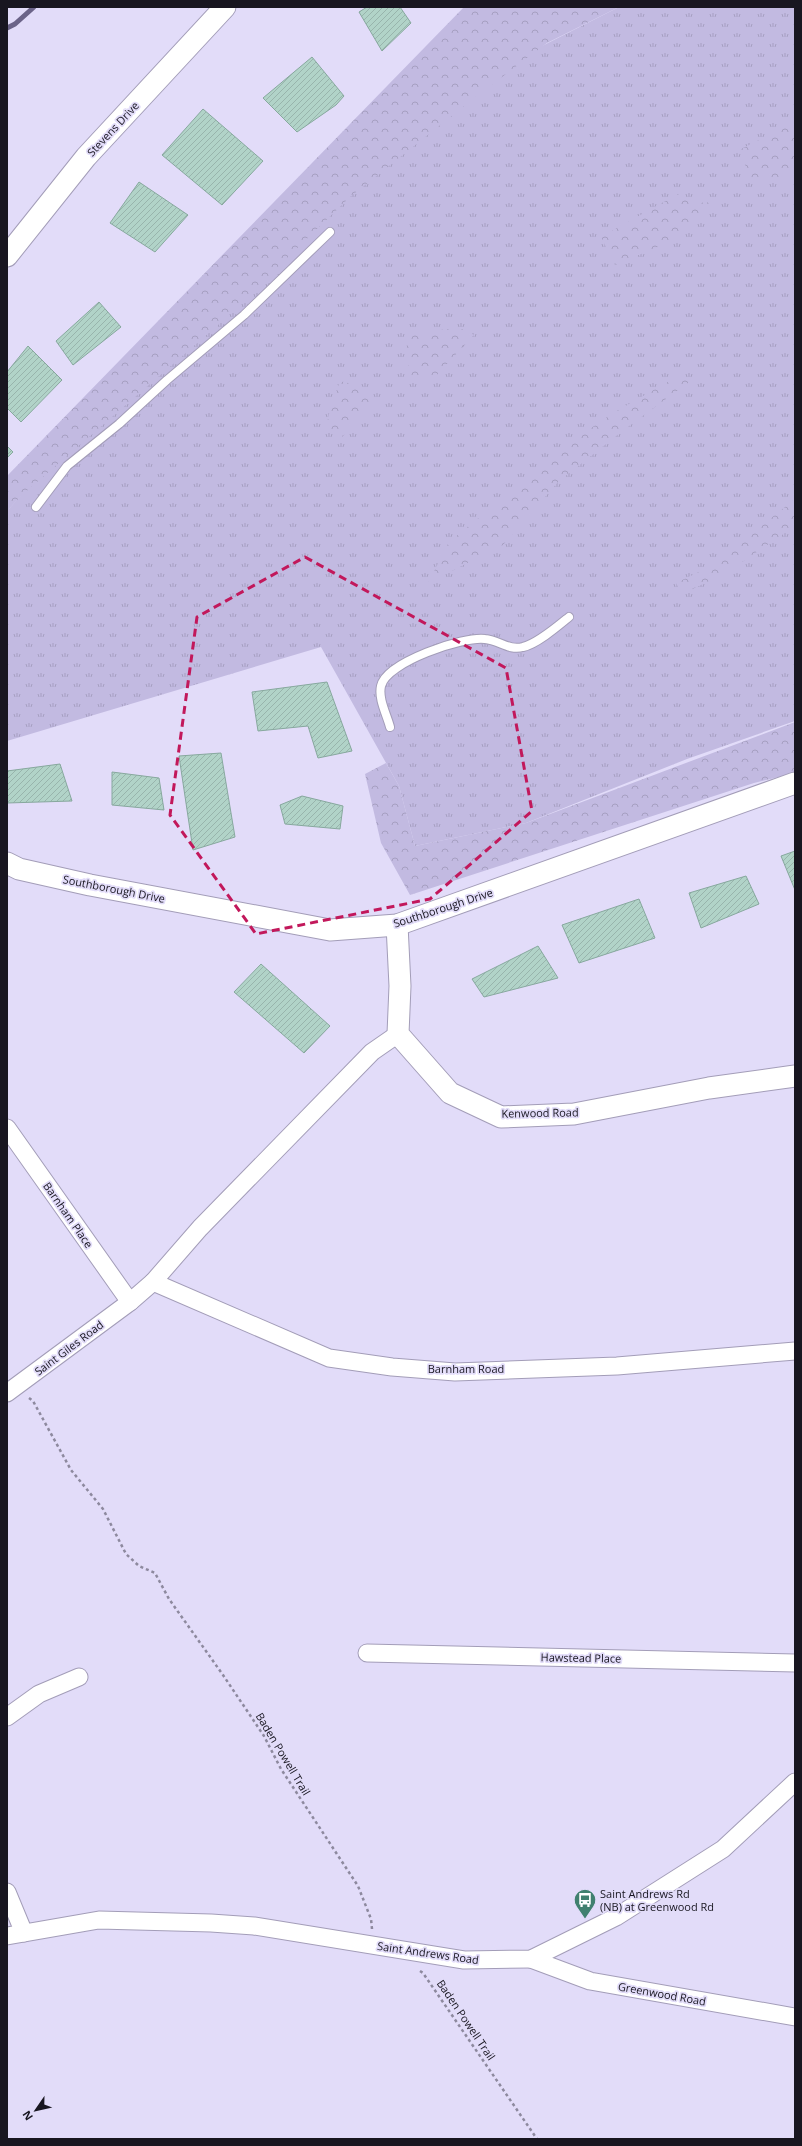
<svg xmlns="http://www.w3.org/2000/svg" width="802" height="2146" viewBox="0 0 802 2146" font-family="'Open Sans',sans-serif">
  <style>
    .grass { fill: url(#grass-tufts) }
    .forest { fill: url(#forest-crowns) }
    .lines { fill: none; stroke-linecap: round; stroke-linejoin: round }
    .stream { stroke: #6b6388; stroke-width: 5 }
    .building { fill: url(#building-hatch); stroke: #87a89e }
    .service-casing { stroke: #a39db8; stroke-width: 10 }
    .minor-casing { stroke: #a39db8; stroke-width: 19 }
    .tertiary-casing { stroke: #a39db8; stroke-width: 23 }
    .path { stroke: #8d899e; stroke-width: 2.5; stroke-dasharray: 3 3; stroke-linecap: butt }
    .service { stroke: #fff; stroke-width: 8 }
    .minor { stroke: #fff; stroke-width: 17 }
    .tertiary { stroke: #fff; stroke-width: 21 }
    .marked { fill: none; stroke: #c2185b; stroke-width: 3; stroke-dasharray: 8 5; stroke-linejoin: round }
    .labels { text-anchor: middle; stroke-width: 3.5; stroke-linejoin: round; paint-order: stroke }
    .street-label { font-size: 11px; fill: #181620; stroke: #e2dcf9 }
    .poi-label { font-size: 11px; fill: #181620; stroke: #e2dcf9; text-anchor: start }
  </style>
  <defs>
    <pattern id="grass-tufts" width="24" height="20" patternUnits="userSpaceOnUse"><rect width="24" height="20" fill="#c2bae1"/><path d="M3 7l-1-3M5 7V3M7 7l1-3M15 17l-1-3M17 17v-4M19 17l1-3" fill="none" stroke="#a69fc1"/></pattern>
    <pattern id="forest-crowns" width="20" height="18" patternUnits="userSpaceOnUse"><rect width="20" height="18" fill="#c2bae1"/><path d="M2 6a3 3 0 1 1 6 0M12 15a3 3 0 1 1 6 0" fill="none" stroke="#a69fc1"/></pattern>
    <pattern id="building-hatch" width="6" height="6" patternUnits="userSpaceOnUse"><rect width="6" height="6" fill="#b1d3c8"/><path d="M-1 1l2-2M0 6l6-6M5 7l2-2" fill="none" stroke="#98b4ac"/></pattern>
  </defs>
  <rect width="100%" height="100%" fill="#e2dcf9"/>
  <polygon class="grass" points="619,7 795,7 795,721 687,759 526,823 415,846 399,786 321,647 7,741 7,511 64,447 461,87"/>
  <g class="forest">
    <polygon points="464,7 619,7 547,43 473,99 350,197 218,325 22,495 7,511 7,476"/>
    <polygon points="795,122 795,172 783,181 750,177 739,150"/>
    <polygon points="678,194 692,203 719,202 679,238 615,265 601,237"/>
    <polygon points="460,328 474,335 433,379 409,377 406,333"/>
    <polygon points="680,375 692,380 625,429 558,482 503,545 428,583 449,542 581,435 613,413"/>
    <polygon points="340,381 367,388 373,398 366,411 342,437 325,431 331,406"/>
    <polygon points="795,499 795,526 726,573 682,594 676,583 711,566"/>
    <polygon points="795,722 795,773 754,783 410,895 381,843 365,774 386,763 399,786 415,846 526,823"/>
  </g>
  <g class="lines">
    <polyline class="stream" points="7,28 15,24 34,7"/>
  </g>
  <g class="building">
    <polygon points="367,7 400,7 411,23 382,51 359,12"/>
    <polygon points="312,57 344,96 336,105 297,132 263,98"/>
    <polygon points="203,109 263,161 222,205 162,155"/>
    <polygon points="139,182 188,215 155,252 110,223"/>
    <polygon points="99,302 121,327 73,365 56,341"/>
    <polygon points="28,346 62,380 21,422 7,408 7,372"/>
    <polygon points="7,446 13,452 7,458"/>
    <polygon points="327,682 352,751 318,758 308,726 258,731 252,692"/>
    <polygon points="221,753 235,837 193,850 179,756"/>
    <polygon points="60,764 72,801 7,803 7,771"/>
    <polygon points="112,772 159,778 164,810 112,805"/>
    <polygon points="302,796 343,806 340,829 285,824 280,805"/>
    <polygon points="795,851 795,890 781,856"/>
    <polygon points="746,876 759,904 701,928 689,893"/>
    <polygon points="639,899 655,938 579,963 562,925"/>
    <polygon points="538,946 558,978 484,997 472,979"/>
    <polygon points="261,964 330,1026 304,1053 234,992"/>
  </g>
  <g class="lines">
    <g class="service-casing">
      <g id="service">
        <polyline points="36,507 67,466 119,424 167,380 244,315 330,232"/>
        <path d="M390,727C387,715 378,699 381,686C386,662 464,636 485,639C499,640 509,651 523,647C537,644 558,626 569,617"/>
      </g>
    </g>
    <g class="minor-casing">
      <g id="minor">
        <polyline points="398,1034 372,1052 200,1228 153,1282 329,1358 392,1367 455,1372 617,1366 795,1351"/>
        <polyline points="7,1128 130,1302"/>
        <polyline points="7,1393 130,1302 153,1282"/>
        <polyline points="367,1653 795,1663"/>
        <polyline points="7,1717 39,1694 79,1677"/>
        <polyline points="7,1892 24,1933"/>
        <polyline points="7,1936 99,1920 211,1923 254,1926 464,1960 531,1959 616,1917 723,1849 795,1782"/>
        <polyline points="531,1959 590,1981 795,2017"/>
      </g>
    </g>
    <g class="tertiary-casing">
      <g id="tertiary">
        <polyline points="7,256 86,157 225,7"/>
        <polyline points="7,863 19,869 90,885 330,930 397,925 795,783"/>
        <polyline points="397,925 400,986 398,1034 450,1093 501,1117 574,1114 709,1088 795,1076"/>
      </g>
    </g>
    <g class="path">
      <polyline points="29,1398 33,1401 71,1470 103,1509 126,1554 139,1566 155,1573 169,1599 223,1675 264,1736 281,1769 358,1886 371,1919 372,1929"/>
      <polyline points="420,1971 423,1973 537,2139"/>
    </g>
    <use href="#service" class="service"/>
    <use href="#minor" class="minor"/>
    <use href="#tertiary" class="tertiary"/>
  </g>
  <path class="marked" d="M305,557L506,668L532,811L430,899L256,934L170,815L197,617Z"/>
  <defs>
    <g id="bus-pin" transform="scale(1.15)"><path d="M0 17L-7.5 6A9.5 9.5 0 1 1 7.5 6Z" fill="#40806f" stroke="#e2dcf9"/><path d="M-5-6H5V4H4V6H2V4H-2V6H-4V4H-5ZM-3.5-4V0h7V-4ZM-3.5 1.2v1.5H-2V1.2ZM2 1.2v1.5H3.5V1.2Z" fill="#fff"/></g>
  </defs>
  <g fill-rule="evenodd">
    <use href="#bus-pin" x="585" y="1900"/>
  </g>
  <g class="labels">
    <g class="street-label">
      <text transform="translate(113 129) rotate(-47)" y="4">Stevens Drive</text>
      <text transform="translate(114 889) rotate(11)" y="4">Southborough Drive</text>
      <text transform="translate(443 908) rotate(-18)" y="4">Southborough Drive</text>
      <text transform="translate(540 1113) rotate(-1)" y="4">Kenwood Road</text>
      <text transform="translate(68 1215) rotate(55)" y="4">Barnham Place</text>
      <text transform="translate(69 1348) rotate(-37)" y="4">Saint Giles Road</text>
      <text x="466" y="1373">Barnham Road</text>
      <text transform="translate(581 1658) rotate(1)" y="4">Hawstead Place</text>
      <text transform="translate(283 1754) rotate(59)" y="4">Baden Powell Trail</text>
      <text transform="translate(428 1953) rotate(8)" y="4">Saint Andrews Road</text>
      <text transform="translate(662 1994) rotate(10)" y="4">Greenwood Road</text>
      <text transform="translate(466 2020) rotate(56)" y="4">Baden Powell Trail</text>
    </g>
    <g class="poi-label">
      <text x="600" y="1898">Saint Andrews Rd<tspan x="600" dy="13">(NB) at Greenwood Rd</tspan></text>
    </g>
  </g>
  <rect width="802" height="2146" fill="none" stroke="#181620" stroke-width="16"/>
  <g transform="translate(36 2110) rotate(236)" stroke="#e2dcf9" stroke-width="3" paint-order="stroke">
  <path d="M0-3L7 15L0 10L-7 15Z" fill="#181620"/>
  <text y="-6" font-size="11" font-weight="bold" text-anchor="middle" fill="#181620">N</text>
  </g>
</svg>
